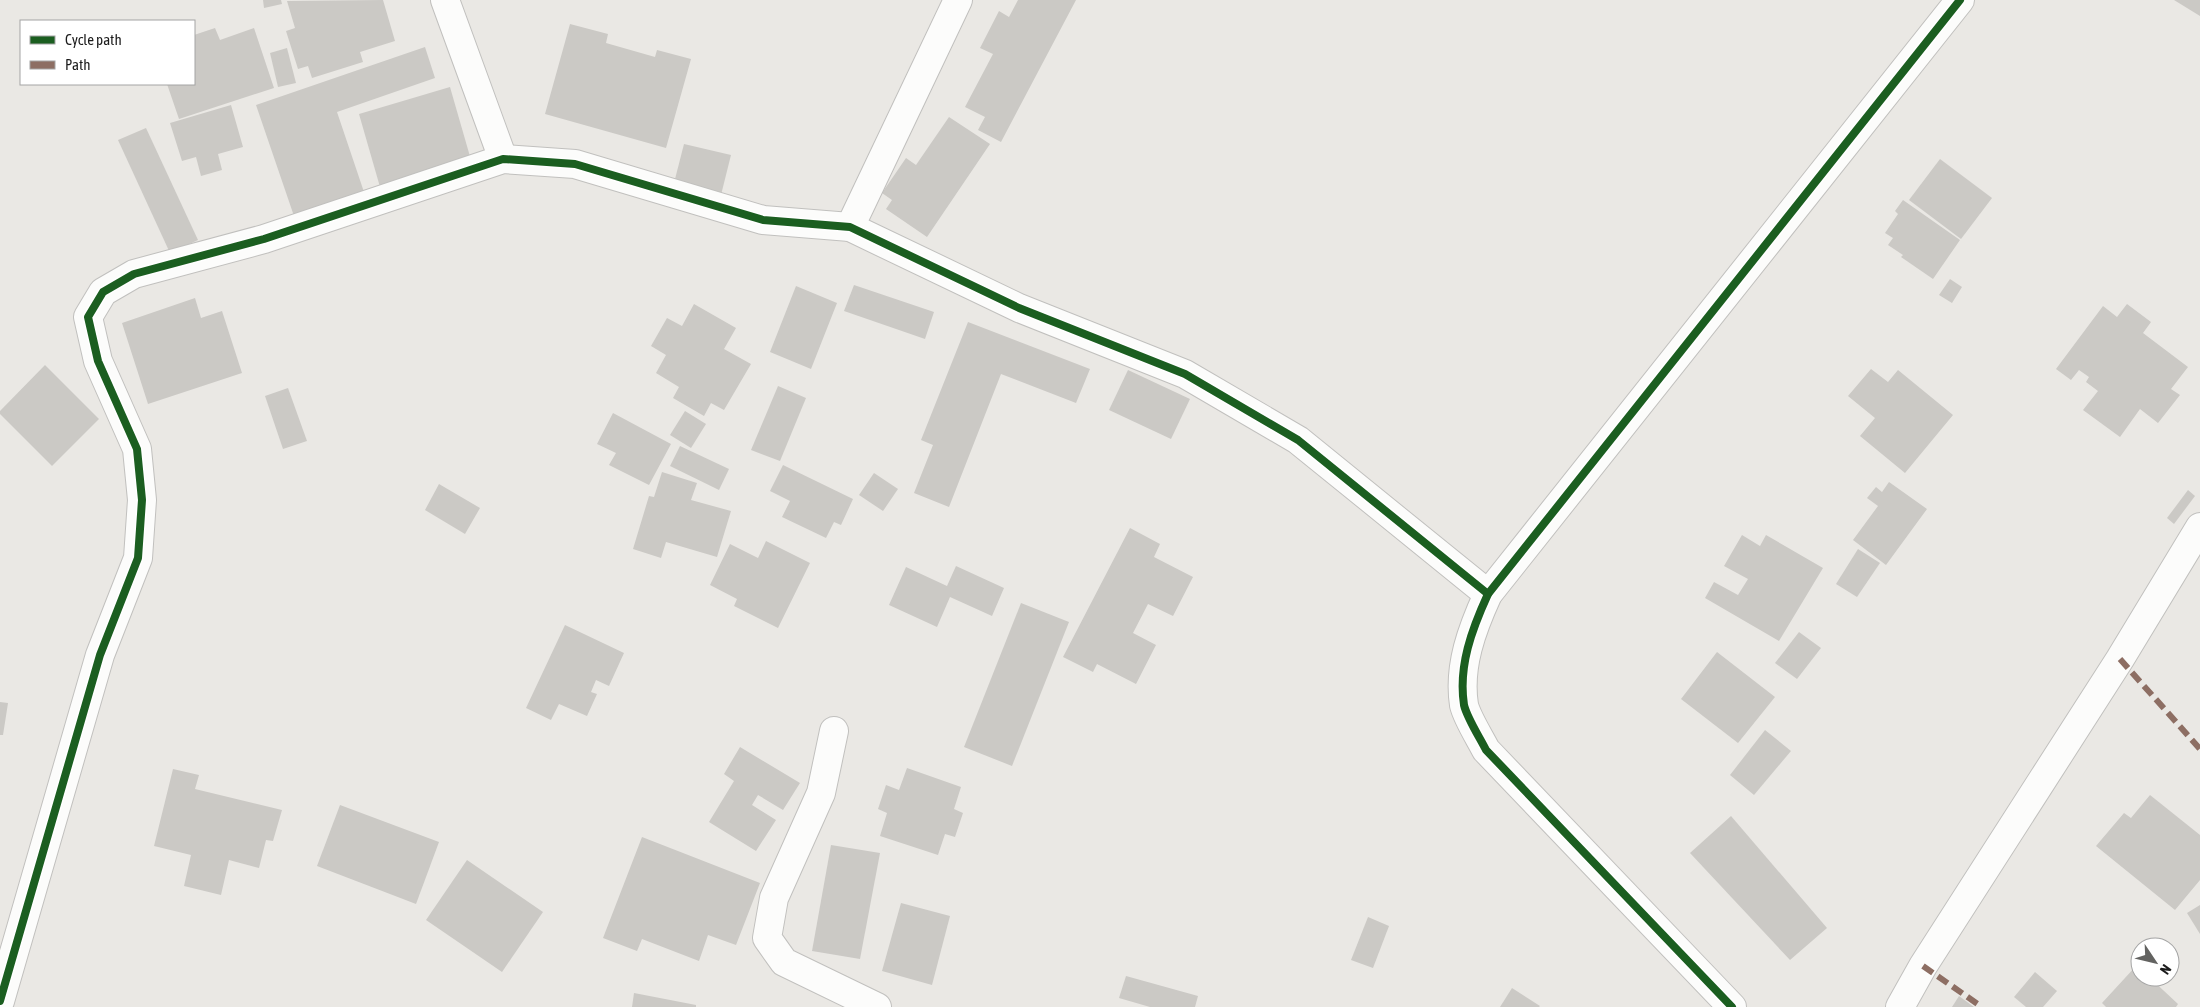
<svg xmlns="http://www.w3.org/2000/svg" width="2200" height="1007" viewBox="0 0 2200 1007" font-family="'Asap Condensed',sans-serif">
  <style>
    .building { fill: #cbc9c5 }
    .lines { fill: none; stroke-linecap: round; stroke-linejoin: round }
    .minor-casing { stroke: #c1c0be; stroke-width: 30 }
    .minor { stroke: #fcfcfb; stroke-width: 28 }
    .quiet { stroke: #8d6e63; stroke-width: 6; stroke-dasharray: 12 6; stroke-linecap: butt }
    .cycleway-casing { stroke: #fff; stroke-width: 11 }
    .cycleway { stroke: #1b5e20; stroke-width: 8 }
  </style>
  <rect width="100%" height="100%" fill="#eae8e4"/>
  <g class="building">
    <polygon points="263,0 281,0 282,4 264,8"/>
    <polygon points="383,0 395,41 360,52 363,62 312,78 308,66 298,69 286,31 295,28 287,1"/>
    <polygon points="1018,0 1076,0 1001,142 978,130 985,117 965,107 993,54 980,48 999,11 1009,17"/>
    <polygon points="2174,0 2200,0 2200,16"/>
    <polygon points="570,24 608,34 606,43 655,57 657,50 691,59 666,148 545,114"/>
    <polygon points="215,28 220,40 254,28 274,88 179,119 167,84 194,84 194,35"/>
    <polygon points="425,47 435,78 337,112 365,195 295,219 256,105"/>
    <polygon points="287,48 296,83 278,87 270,53"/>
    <polygon points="450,87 471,160 380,187 359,114"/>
    <polygon points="231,105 243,147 218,154 222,170 201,176 196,157 182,161 170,123"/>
    <polygon points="949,117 990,144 927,237 886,209 892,200 882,193 906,158 916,165"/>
    <polygon points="146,128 198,240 170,253 118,140"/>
    <polygon points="684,144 731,155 721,195 674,183"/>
    <polygon points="1940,159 1992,198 1961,239 1909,200"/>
    <polygon points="1903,200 1960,240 1933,279 1901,257 1903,255 1888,245 1893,238 1885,233 1898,214 1895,211"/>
    <polygon points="1950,279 1962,287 1952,303 1939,295"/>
    <polygon points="854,285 934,312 925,339 844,311"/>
    <polygon points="796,286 837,303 811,369 770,352"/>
    <polygon points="195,298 201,318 222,311 242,373 148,404 122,323"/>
    <polygon points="694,304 736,328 724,349 751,364 724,410 711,403 704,416 673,398 679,387 656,373 666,355 651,346 667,318 682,326"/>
    <polygon points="2127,304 2151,322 2143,333 2188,367 2171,389 2180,395 2158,423 2140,409 2120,437 2083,410 2098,391 2086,382 2089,377 2079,370 2071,380 2056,369 2103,306 2117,317"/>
    <polygon points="968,322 1090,369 1076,403 1001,374 949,507 914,493 933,445 921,440"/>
    <polygon points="45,365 99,419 52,466 0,414 0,411"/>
    <polygon points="1871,369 1888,382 1898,370 1953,415 1905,473 1860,436 1875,418 1848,396"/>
    <polygon points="1128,370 1190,399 1171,439 1109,410"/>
    <polygon points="778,386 806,398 780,461 751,450"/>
    <polygon points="288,388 307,441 283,449 265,396"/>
    <polygon points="685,411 706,424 691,448 670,435"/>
    <polygon points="613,413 671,444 649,485 609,465 616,453 597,444"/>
    <polygon points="680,446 729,469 719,490 670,466"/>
    <polygon points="783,465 853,499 841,525 834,522 826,538 782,517 790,501 770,491"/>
    <polygon points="662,472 697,483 691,500 731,511 717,557 666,542 661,558 633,549 649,496 654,497"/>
    <polygon points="874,473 898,489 883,511 859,495"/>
    <polygon points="1889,482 1927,509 1886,565 1853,540 1878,506 1867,498 1876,487 1882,492"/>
    <polygon points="439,484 480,508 465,534 425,510"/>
    <polygon points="2188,490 2195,496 2174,524 2167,518"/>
    <polygon points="1130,528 1160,544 1154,557 1193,577 1173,616 1148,604 1133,633 1156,645 1136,684 1097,664 1093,672 1063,657"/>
    <polygon points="1742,535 1760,546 1766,535 1823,568 1779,641 1705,598 1714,582 1738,595 1748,579 1724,566"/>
    <polygon points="766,541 810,563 778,628 734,606 737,599 710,585 730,544 758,558"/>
    <polygon points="1858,549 1880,563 1857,597 1836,584"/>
    <polygon points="956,566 1004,588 992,616 950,597 937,627 889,605 906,567 947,586"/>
    <polygon points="1021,603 1069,622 1012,766 964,747"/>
    <polygon points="565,625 624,653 609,686 596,680 591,692 597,694 587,716 559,704 551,720 526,708"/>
    <polygon points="1799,632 1821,648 1797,679 1775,663"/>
    <polygon points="1717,652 1775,697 1738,743 1681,699"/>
    <polygon points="0,702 8,703 3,735 0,735"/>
    <polygon points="1765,730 1791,751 1754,795 1730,775"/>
    <polygon points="740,747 800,783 783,810 758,795 752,805 776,820 756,851 709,822 734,781 724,774"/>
    <polygon points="907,768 961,787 954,809 963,813 955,837 945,834 938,855 880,836 887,813 878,809 886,785 899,790"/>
    <polygon points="173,769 199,775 195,789 282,810 273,841 266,840 259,868 229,860 221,895 184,886 191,855 154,846"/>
    <polygon points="2150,795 2200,835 2200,880 2175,910 2096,846 2124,813 2131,818"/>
    <polygon points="340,805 439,842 416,904 317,866"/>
    <polygon points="1731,816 1827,928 1790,960 1690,853"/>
    <polygon points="642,837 760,883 736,945 708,935 699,961 642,939 637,951 603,938"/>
    <polygon points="831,845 880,853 860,959 812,951"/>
    <polygon points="467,860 543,912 502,972 426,920"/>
    <polygon points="901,903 950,916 932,985 882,971"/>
    <polygon points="2200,905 2200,934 2187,913"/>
    <polygon points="1368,917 1389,926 1373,968 1351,960"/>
    <polygon points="2136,966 2140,969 2140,977 2149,977 2178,1004 2176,1007 2106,1007 2102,1003"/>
    <polygon points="2035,972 2057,991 2043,1007 2026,1007 2014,997"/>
    <polygon points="1126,976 1198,996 1195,1007 1150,1007 1119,998"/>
    <polygon points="1512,988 1540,1006 1539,1007 1500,1007"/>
    <polygon points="634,993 696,1005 696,1007 632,1007"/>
    <polygon points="1959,996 1974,1007 1952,1007"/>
  </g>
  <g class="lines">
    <g class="minor-casing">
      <g id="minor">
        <polyline points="445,0 503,159"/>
        <polyline points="850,227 958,0"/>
        <polyline points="834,731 821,793 774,898 767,938 784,962 877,1007"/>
        <polyline points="0,1001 100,655 138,558 142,500 137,449 98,361 88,317 103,292 134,274 264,239 503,159 575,164 763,220 850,227 1019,308 1185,374 1298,440 1488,594"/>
        <path d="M1732,1007L1486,750C1480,738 1467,718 1464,705C1458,666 1472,629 1488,594L1960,0"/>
        <polyline points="1900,1007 1923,966 2120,659 2200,527"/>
      </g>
    </g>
    <use href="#minor" class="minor"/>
    <g class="quiet">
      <polyline points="2120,659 2200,749"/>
      <polyline points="1923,966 1982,1007"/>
    </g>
    <g class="cycleway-casing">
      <g id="cycleway">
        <polyline points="0,1001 100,655 138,558 142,500 137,449 98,361 88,317 103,292 134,274 264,239 503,159 575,164 763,220 850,227 1019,308 1185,374 1298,440 1488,594"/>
        <path d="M1732,1007L1486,750C1480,738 1467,718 1464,705C1458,666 1472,629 1488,594L1960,0"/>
      </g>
    </g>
    <use href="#cycleway" class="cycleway"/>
  </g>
  <rect x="20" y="20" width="175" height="65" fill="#ffffff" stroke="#a4a4a4"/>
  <rect x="30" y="36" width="25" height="8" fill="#1b5e20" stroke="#a4a4a4"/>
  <text x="65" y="45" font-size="15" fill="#1b1b1b">Cycle path</text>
  <rect x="30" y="61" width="25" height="8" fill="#8d6e63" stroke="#a4a4a4"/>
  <text x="65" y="70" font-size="15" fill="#1b1b1b">Path</text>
  <g transform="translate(2155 962) rotate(125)"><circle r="24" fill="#ffffff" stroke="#a4a4a4"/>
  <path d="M0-4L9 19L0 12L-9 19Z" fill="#636361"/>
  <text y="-8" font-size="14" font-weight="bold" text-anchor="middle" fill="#1b1b1b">N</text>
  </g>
</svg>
